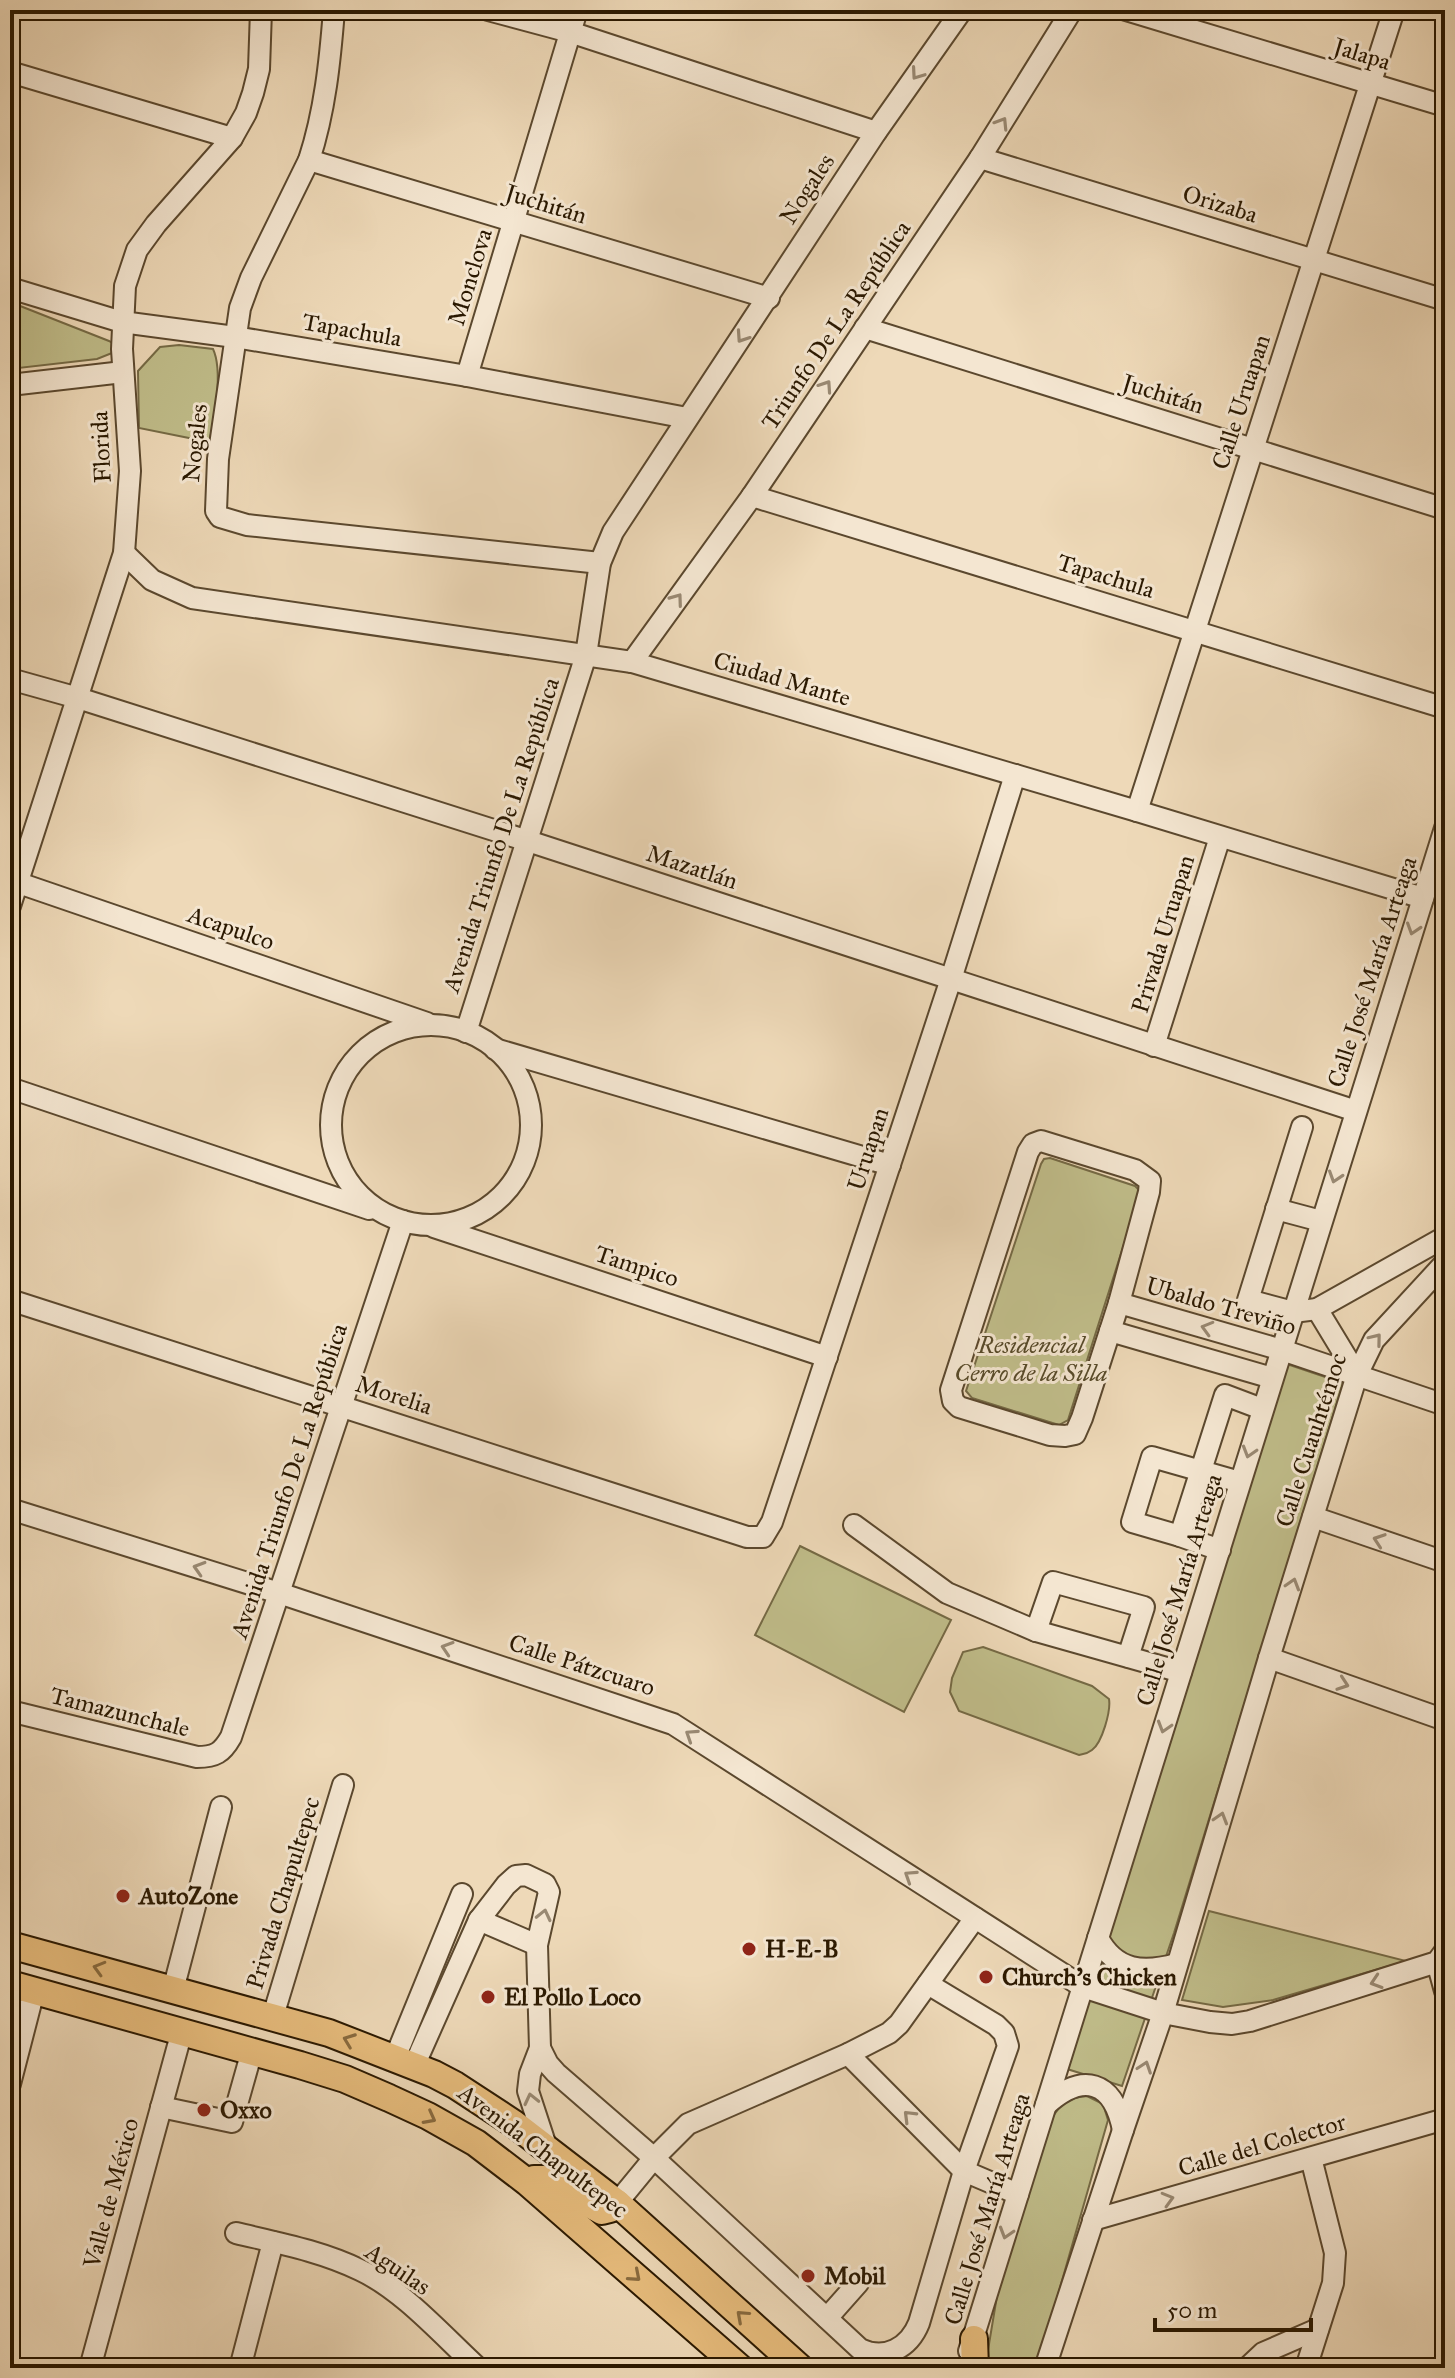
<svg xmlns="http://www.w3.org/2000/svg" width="1455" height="2378" viewBox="0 0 1455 2378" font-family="'IM FELL Great Primer',serif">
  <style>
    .green { fill: #c0bd8a; stroke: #756a45; stroke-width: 2 }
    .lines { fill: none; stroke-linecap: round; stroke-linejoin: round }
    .minor-casing { stroke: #5b482e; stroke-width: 24 }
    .major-casing { stroke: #2a1800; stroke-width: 30 }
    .minor { stroke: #f4e6d1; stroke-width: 20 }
    .major { stroke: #e7bc7c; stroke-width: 26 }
    .oneway { stroke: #998973 }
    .oneway2 { stroke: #886a3e }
    .poi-dot { fill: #8f2418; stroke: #f4e6d1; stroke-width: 3 }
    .labels { text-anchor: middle; stroke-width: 6; stroke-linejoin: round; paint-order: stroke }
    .street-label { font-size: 24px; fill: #2a1800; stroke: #f4e6d1 }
    .park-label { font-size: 24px; font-style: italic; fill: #574a29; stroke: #f4e6d1 }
    .poi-label { font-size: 24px; font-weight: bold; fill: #2a1800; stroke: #f4e6d1; text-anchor: start }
  </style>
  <rect width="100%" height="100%" fill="#eed9b8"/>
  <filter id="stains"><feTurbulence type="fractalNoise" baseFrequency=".0025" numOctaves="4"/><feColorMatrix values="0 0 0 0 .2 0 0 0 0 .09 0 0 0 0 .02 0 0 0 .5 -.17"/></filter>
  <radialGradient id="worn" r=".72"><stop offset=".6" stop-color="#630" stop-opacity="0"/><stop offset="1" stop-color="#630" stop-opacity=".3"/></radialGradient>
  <g class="green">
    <polygon points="10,302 109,341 122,349 97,359 10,369"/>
    <path d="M179,345L213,349C223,370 215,420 209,442L139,428L138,371L160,347Z"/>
    <polygon points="1050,1158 1135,1186 1138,1189 1139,1197 1068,1420 1059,1425 972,1398 966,1391 1041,1164 1044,1159"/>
    <polygon points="1284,1363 1343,1383 1174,1933 1122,2086 1067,2069"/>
    <polygon points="800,1546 951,1620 904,1712 755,1635"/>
    <path d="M983,1647L1092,1686L1109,1699C1111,1711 1102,1743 1092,1750C1087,1754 1084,1754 1079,1755L959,1711L950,1692L952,1678L963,1652Z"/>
    <polygon points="1209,1911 1406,1961 1273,2000 1223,2007 1182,2000"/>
    <path d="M1087,2096L1103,2104L1108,2120L1037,2368H985L997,2296L1051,2120C1059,2105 1069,2097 1087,2096Z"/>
  </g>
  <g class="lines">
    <g class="minor-casing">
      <g id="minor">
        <path d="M334,10C330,61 325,111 309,160L251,278L240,308L218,459L216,511L220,517L247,525L600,563"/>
        <polyline points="488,10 570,32 876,132"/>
        <polyline points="1126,10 1445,106"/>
        <polyline points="10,72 232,138"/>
        <polyline points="980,158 1445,300"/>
        <polyline points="309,160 769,298"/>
        <polyline points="10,288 122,322 235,337 467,376 687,418"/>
        <polyline points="865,328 1445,509"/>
        <polyline points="467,376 577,10"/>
        <polyline points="10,385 123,372"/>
        <polyline points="752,496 1445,708"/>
        <polyline points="124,553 152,580 192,598 632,662 1137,811 1423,898"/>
        <polyline points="632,662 752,496 980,158 1072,10"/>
        <polyline points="10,679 78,698 528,841 1356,1111"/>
        <polyline points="1137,811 1394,10"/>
        <polyline points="10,880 427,1023"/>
        <polyline points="10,906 124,553 130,471 122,349 125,286 137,250 156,224 232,138 246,113 253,93 259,69 261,10"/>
        <circle cx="431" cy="1125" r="100"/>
        <polyline points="466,1032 586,655 600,563 613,532 876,132 962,10"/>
        <polyline points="1154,1046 1220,837"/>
        <polyline points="495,1049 890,1165"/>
        <polyline points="10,1088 369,1209"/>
        <polyline points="1302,1127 1248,1300 1293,1312 1317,1309 1445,1237"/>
        <polygon points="1041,1141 1135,1170 1150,1181 1149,1192 1119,1303 1082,1418 1075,1434 1065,1436 1050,1435 959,1407 953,1401 951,1390 1028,1152 1033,1144"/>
        <polyline points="1276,1209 1321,1221"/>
        <polyline points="434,1227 827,1357"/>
        <polyline points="10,1300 747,1537 763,1537 772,1522 795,1453 951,979 1015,775"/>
        <polyline points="1119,1303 1282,1350 1445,1405"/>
        <polyline points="1317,1309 1357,1375"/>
        <polyline points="1110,1331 1272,1378"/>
        <polyline points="10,1509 279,1593 673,1724 1083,1987 1163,2013 1210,2022 1232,2024 1250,2021 1437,1962 1445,1951"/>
        <polyline points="1313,1517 1445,1562"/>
        <polyline points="854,1525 947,1593 1036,1631"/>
        <polyline points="1180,1536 1132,1522 1152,1457 1240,1482"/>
        <polyline points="1220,1550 1180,1536 1225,1395 1262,1409"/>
        <polyline points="1128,1657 1144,1607 1053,1582 1036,1631 1181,1672"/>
        <polyline points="1269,1658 1445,1720"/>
        <path d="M10,1711L197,1757C215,1757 222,1753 231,1737L403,1221"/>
        <polyline points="479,1920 537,1945"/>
        <path d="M1098,1938C1116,1972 1144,1973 1177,1964"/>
        <polyline points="1437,1962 1445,1991"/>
        <polyline points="173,1990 221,1807"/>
        <polyline points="273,2016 343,1785"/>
        <path d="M540,2048L548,2064L556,2073L654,2158L860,2349C885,2361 909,2348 919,2323L964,2171L1008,2046L1004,2033L996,2025L928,1984"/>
        <polyline points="848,2054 964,2171 1018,2194"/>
        <polyline points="395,2058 462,1894"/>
        <polyline points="414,2066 479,1920 506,1885 516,1876 526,1875 545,1884 549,1892 537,1945 540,2048 530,2074 528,2091 547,2149"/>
        <polyline points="10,2084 34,1991"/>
        <path d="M1046,2105C1083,2072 1113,2080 1123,2130"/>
        <polyline points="161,2107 232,2122 252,2051"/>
        <polyline points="617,2203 654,2158 688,2124 848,2054 889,2033 899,2024 975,1918"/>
        <polyline points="1093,2220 1445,2119"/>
        <path d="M236,2233C278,2243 321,2251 360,2270C403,2290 443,2336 478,2368"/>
        <polyline points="827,2318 858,2283"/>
        <polyline points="969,2351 1445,828"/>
        <polyline points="90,2368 182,2031"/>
        <polyline points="240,2368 273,2242"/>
        <polyline points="1045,2368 1123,2130 1163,2013 1269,1658 1357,1375 1374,1340 1445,1263"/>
        <polyline points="1247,2368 1263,2353 1318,2329"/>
        <polyline points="1306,2368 1333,2283 1335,2253 1311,2158"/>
      </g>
    </g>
    <g class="major-casing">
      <g id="major">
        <polyline points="10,1945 329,2033 434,2074 455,2085 513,2123 617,2203 800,2368"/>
        <polyline points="10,1984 300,2065 345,2079 389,2098 428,2116 476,2143 527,2182 740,2368"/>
        <polyline points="534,2179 544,2179 602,2211 610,2209 617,2203"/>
        <polyline points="974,2339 975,2368"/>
      </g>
    </g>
    <use href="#minor" class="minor"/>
    <use href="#major" class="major"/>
  </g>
  <defs><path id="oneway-chevron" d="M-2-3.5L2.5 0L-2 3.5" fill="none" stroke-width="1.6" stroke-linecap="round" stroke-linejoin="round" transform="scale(2)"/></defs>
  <g class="oneway">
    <use href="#oneway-chevron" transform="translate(917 74) rotate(125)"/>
    <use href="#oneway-chevron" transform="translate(1002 123) rotate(-58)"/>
    <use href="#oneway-chevron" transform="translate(742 337) rotate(124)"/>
    <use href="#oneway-chevron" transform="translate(826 386) rotate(-56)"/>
    <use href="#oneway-chevron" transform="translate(677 599) rotate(-54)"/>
    <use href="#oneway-chevron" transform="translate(1413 929) rotate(108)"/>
    <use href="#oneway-chevron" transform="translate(1335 1177) rotate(108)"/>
    <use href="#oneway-chevron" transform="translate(1207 1328) rotate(-164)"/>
    <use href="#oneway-chevron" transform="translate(1376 1339) rotate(-51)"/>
    <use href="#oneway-chevron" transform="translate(1249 1452) rotate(107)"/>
    <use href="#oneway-chevron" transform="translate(1379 1540) rotate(-161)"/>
    <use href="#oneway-chevron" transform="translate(199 1568) rotate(-163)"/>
    <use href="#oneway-chevron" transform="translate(1293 1584) rotate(-73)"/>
    <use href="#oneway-chevron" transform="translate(447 1648) rotate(-162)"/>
    <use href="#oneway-chevron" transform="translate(1343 1684) rotate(19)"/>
    <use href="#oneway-chevron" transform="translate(1164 1727) rotate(107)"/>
    <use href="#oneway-chevron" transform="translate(691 1735) rotate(-147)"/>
    <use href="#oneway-chevron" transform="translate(1221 1818) rotate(-73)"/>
    <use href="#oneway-chevron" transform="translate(910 1876) rotate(-147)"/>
    <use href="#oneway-chevron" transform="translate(544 1915) rotate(-77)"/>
    <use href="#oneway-chevron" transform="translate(1376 1982) rotate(162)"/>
    <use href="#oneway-chevron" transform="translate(1145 2067) rotate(-71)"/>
    <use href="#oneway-chevron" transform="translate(531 2099) rotate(-103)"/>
    <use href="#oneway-chevron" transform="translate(909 2116) rotate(-135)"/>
    <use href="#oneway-chevron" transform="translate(1168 2199) rotate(-16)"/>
    <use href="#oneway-chevron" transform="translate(1006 2233) rotate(107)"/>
  </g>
  <g class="oneway2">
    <use href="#oneway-chevron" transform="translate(99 1968) rotate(-164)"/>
    <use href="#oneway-chevron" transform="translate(349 2040) rotate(-159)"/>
    <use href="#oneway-chevron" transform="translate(430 2118) rotate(28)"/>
    <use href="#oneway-chevron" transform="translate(635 2276) rotate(41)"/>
    <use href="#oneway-chevron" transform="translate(742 2316) rotate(-138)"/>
  </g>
  <g class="poi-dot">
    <circle cx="123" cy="1896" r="8"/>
    <circle cx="749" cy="1949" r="8"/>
    <circle cx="986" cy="1977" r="8"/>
    <circle cx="488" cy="1997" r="8"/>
    <circle cx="204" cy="2110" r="8"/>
    <circle cx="808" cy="2276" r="8"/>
  </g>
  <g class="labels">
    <g class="street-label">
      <text transform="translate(1362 54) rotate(17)" y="8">Jalapa</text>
      <text transform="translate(807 189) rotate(-57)" y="8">Nogales</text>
      <text transform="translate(546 204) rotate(17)" y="8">Juchitán</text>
      <text transform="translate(1220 204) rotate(17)" y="8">Orizaba</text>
      <text transform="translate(470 277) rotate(-73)" y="8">Monclova</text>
      <text transform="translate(836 325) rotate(-56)" y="8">Triunfo De La República</text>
      <text transform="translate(352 330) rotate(10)" y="8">Tapachula</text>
      <text transform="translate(1163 394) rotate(17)" y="8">Juchitán</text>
      <text transform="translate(1241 402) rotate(-72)" y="8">Calle Uruapan</text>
      <text transform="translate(195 443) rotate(-84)" y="8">Nogales</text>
      <text transform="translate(101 447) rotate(-93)" y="8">Florida</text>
      <text transform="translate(1106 576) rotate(17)" y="8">Tapachula</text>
      <text transform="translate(782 679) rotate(16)" y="8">Ciudad Mante</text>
      <text transform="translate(501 835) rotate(-72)" y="8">Avenida Triunfo De La República</text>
      <text transform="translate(692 867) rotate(18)" y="8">Mazatlán</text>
      <text transform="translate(231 928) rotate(19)" y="8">Acapulco</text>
      <text transform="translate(1163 934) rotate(-73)" y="8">Privada Uruapan</text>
      <text transform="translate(1372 972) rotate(-72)" y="8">Calle José María Arteaga</text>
      <text transform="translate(868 1149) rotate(-72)" y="8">Uruapan</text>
      <text transform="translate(637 1266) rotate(18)" y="8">Tampico</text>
      <text transform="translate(1221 1306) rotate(16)" y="8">Ubaldo Treviño</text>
      <text transform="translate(394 1395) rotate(18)" y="8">Morelia</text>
      <text transform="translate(1311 1440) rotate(-72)" y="8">Calle Cuauhtémoc</text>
      <text transform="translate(289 1481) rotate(-72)" y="8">Avenida Triunfo De La República</text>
      <text transform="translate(1179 1590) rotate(-73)" y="8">Calle José María Arteaga</text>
      <text transform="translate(582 1665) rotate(18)" y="8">Calle Pátzcuaro</text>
      <text transform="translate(120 1712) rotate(14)" y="8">Tamazunchale</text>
      <text transform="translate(283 1893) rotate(-73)" y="8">Privada Chapultepec</text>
      <text transform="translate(1262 2145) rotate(-16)" y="8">Calle del Colector</text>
      <text transform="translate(543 2151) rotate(37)" y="8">Avenida Chapultepec</text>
      <text transform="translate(111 2193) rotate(-75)" y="8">Valle de México</text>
      <text transform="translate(987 2209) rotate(-73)" y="8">Calle José María Arteaga</text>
      <text transform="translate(398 2269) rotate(34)" y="8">Aguilas</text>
    </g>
    <g class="park-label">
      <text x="1031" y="1353">Residencial<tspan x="1031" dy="28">Cerro de la Silla</tspan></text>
    </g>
    <g class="poi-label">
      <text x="139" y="1904">AutoZone</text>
      <text x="765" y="1957">H-E-B</text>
      <text x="1002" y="1985">Church's Chicken</text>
      <text x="504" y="2005">El Pollo Loco</text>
      <text x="220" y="2118">Oxxo</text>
      <text x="824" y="2284">Mobil</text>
    </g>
  </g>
  <rect width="1455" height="2378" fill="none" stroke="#eed9b8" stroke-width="40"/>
  <rect x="12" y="12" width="1431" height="2354" fill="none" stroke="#2a1800" stroke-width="4"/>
  <rect x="20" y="20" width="1415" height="2338" fill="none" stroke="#2a1800" stroke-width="2"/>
  <path d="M1155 2318v12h156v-12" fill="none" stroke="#2a1800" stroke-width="4"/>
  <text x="1167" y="2318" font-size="24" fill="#2a1800" stroke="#f4e6d1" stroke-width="6" paint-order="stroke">50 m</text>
  <rect width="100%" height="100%" filter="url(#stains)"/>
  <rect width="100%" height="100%" fill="url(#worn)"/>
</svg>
